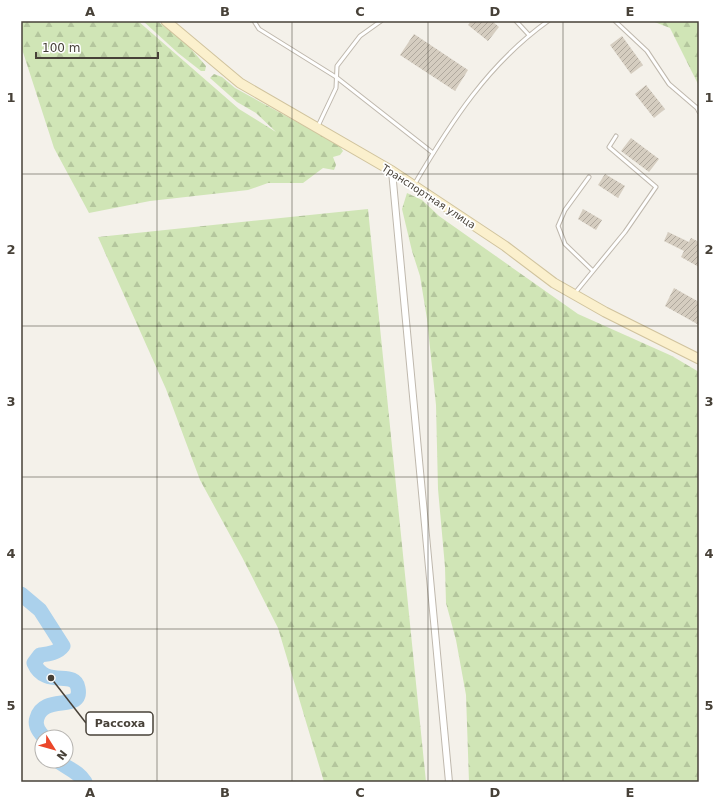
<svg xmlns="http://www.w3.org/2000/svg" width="720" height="803" viewBox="0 0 720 803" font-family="'DejaVu Sans',sans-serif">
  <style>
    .forest { fill: url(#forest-firs) }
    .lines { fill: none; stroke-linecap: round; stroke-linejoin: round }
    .river { stroke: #abd1ec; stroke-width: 15 }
    .building { fill: url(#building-hatch) }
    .service-casing { stroke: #bfb8ad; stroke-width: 5 }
    .minor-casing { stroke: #bfb8ad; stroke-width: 8 }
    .secondary-casing { stroke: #d0c39d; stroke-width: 11 }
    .service { stroke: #fff; stroke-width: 3 }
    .minor { stroke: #fff; stroke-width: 6 }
    .secondary { stroke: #fbf0cd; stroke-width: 9 }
    .grid { fill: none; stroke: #474138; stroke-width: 1; stroke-opacity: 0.55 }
    .labels { text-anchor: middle; stroke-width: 3.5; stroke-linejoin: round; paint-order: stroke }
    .street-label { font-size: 10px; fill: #474138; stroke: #fff }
    .leader { fill: none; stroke: #474138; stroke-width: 1.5 }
    .callout-dot { fill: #474138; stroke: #fff; stroke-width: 1.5 }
    .callout { fill: #fff; stroke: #474138; stroke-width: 1.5 }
    .callout-label { font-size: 11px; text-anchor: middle; font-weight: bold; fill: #474138 }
    .neatline { fill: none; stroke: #474138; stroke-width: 1.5 }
    .grid-label { font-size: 13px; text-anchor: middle; font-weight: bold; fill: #474138 }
  </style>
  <defs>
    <pattern id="forest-firs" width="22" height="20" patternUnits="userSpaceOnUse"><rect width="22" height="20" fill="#d0e5b6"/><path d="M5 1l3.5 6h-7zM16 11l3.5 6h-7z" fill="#b4c69d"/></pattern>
    <pattern id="building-hatch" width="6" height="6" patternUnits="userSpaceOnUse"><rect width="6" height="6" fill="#d5cdc0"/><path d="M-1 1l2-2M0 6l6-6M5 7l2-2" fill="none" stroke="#afa89d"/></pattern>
  </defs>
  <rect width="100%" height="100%" fill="#f4f1ea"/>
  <g class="forest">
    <polygon points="21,21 138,21 239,109 276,132 256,113 237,102 210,78 214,74 222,77 235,88 339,145 343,151 340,155 333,157 336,165 334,170 323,168 303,183 268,183 248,190 150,201 89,213 54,148 21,46"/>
    <polygon points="143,21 157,21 184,41 206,66 205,71 201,71 178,53"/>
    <polygon points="652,21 699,21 699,86 670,28"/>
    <polygon points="407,193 422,200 439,216 578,314 672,356 699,372 699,782 469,782 466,695 456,640 446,603 445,567 438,489 436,405 427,319 420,276 412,251 402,209"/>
    <polygon points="368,209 426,782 324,782 278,628 242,557 200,480 166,389 98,237"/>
  </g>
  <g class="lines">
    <g class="river">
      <path d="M21,594L40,610L63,646C58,653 48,654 40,655L34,663C45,689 75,669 78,688C83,713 44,693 37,718C34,726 39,732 44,737"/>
      <path d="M58,761C68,769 78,771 85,782"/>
    </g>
  </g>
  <g class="building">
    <polygon points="471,21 492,21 499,27 488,41 468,25"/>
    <polygon points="414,34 468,70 455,91 400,55"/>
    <polygon points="622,36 643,65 631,74 610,45"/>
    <polygon points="646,85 665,109 654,118 635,94"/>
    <polygon points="631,138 659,159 649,172 621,151"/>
    <polygon points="605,174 625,186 618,198 598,185"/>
    <polygon points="583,209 602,220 596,230 578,219"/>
    <polygon points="668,232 689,242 691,238 699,242 699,267 681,257 684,251 664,241"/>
    <polygon points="674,288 699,302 699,325 665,306"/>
  </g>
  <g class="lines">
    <g class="service-casing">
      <g id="service">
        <polyline points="254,21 259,29 336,77 433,153"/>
        <polyline points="516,21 529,35"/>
        <polyline points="615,21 647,51 669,84 697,108 699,112"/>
        <polyline points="318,126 336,88 337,66 360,36 381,21"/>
        <polyline points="589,177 565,210 558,226 565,244 592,270"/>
        <path d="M414,185C451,122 488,64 548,21"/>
        <polyline points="575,293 625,232 656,187 609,147 616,136"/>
      </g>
    </g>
    <g class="minor-casing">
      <polyline id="minor" points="392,171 449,782"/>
    </g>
    <g class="secondary-casing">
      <polyline id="secondary" points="166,21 240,83 392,171 505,246 554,283 605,312 699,359"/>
    </g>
    <use href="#service" class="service"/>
    <use href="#minor" class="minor"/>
    <use href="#secondary" class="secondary"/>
  </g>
  <path class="grid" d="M157,21V782M292,21V782M428,21V782M563,21V782M21,174H699M21,326H699M21,477H699M21,629H699"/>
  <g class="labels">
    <g class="street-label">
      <text transform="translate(429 196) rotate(33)" y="4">Транспортная улица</text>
    </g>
  </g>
  <path class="leader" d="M51 678L86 723"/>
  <circle class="callout-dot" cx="51" cy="678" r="4"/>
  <rect class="callout" x="86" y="712" width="67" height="23" rx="4"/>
  <g class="callout-label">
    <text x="120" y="727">Рассоха</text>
  </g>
  <rect width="720" height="803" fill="none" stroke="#ffffff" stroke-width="44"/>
  <g transform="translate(54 749) rotate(127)"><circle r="19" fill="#ffffff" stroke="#b5b3af"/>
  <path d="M0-3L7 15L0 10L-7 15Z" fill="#eb472a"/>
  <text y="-6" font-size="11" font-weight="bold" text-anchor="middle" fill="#474138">N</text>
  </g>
  <path d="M36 52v6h122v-6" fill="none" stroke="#474138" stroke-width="2"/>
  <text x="42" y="52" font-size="12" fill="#474138" stroke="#ffffff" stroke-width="3" paint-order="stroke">100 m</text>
  <rect x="22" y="22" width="676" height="759" class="neatline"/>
  <g class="grid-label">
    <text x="90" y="16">A</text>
    <text x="225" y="16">B</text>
    <text x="360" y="16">C</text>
    <text x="495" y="16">D</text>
    <text x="630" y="16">E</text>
    <text x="11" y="102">1</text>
    <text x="709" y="102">1</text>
    <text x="11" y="254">2</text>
    <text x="709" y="254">2</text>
    <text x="11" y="406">3</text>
    <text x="709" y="406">3</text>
    <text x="11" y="558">4</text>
    <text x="709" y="558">4</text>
    <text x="11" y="710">5</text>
    <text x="709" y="710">5</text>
    <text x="90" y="797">A</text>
    <text x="225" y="797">B</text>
    <text x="360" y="797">C</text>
    <text x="495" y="797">D</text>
    <text x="630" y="797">E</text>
  </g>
</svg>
